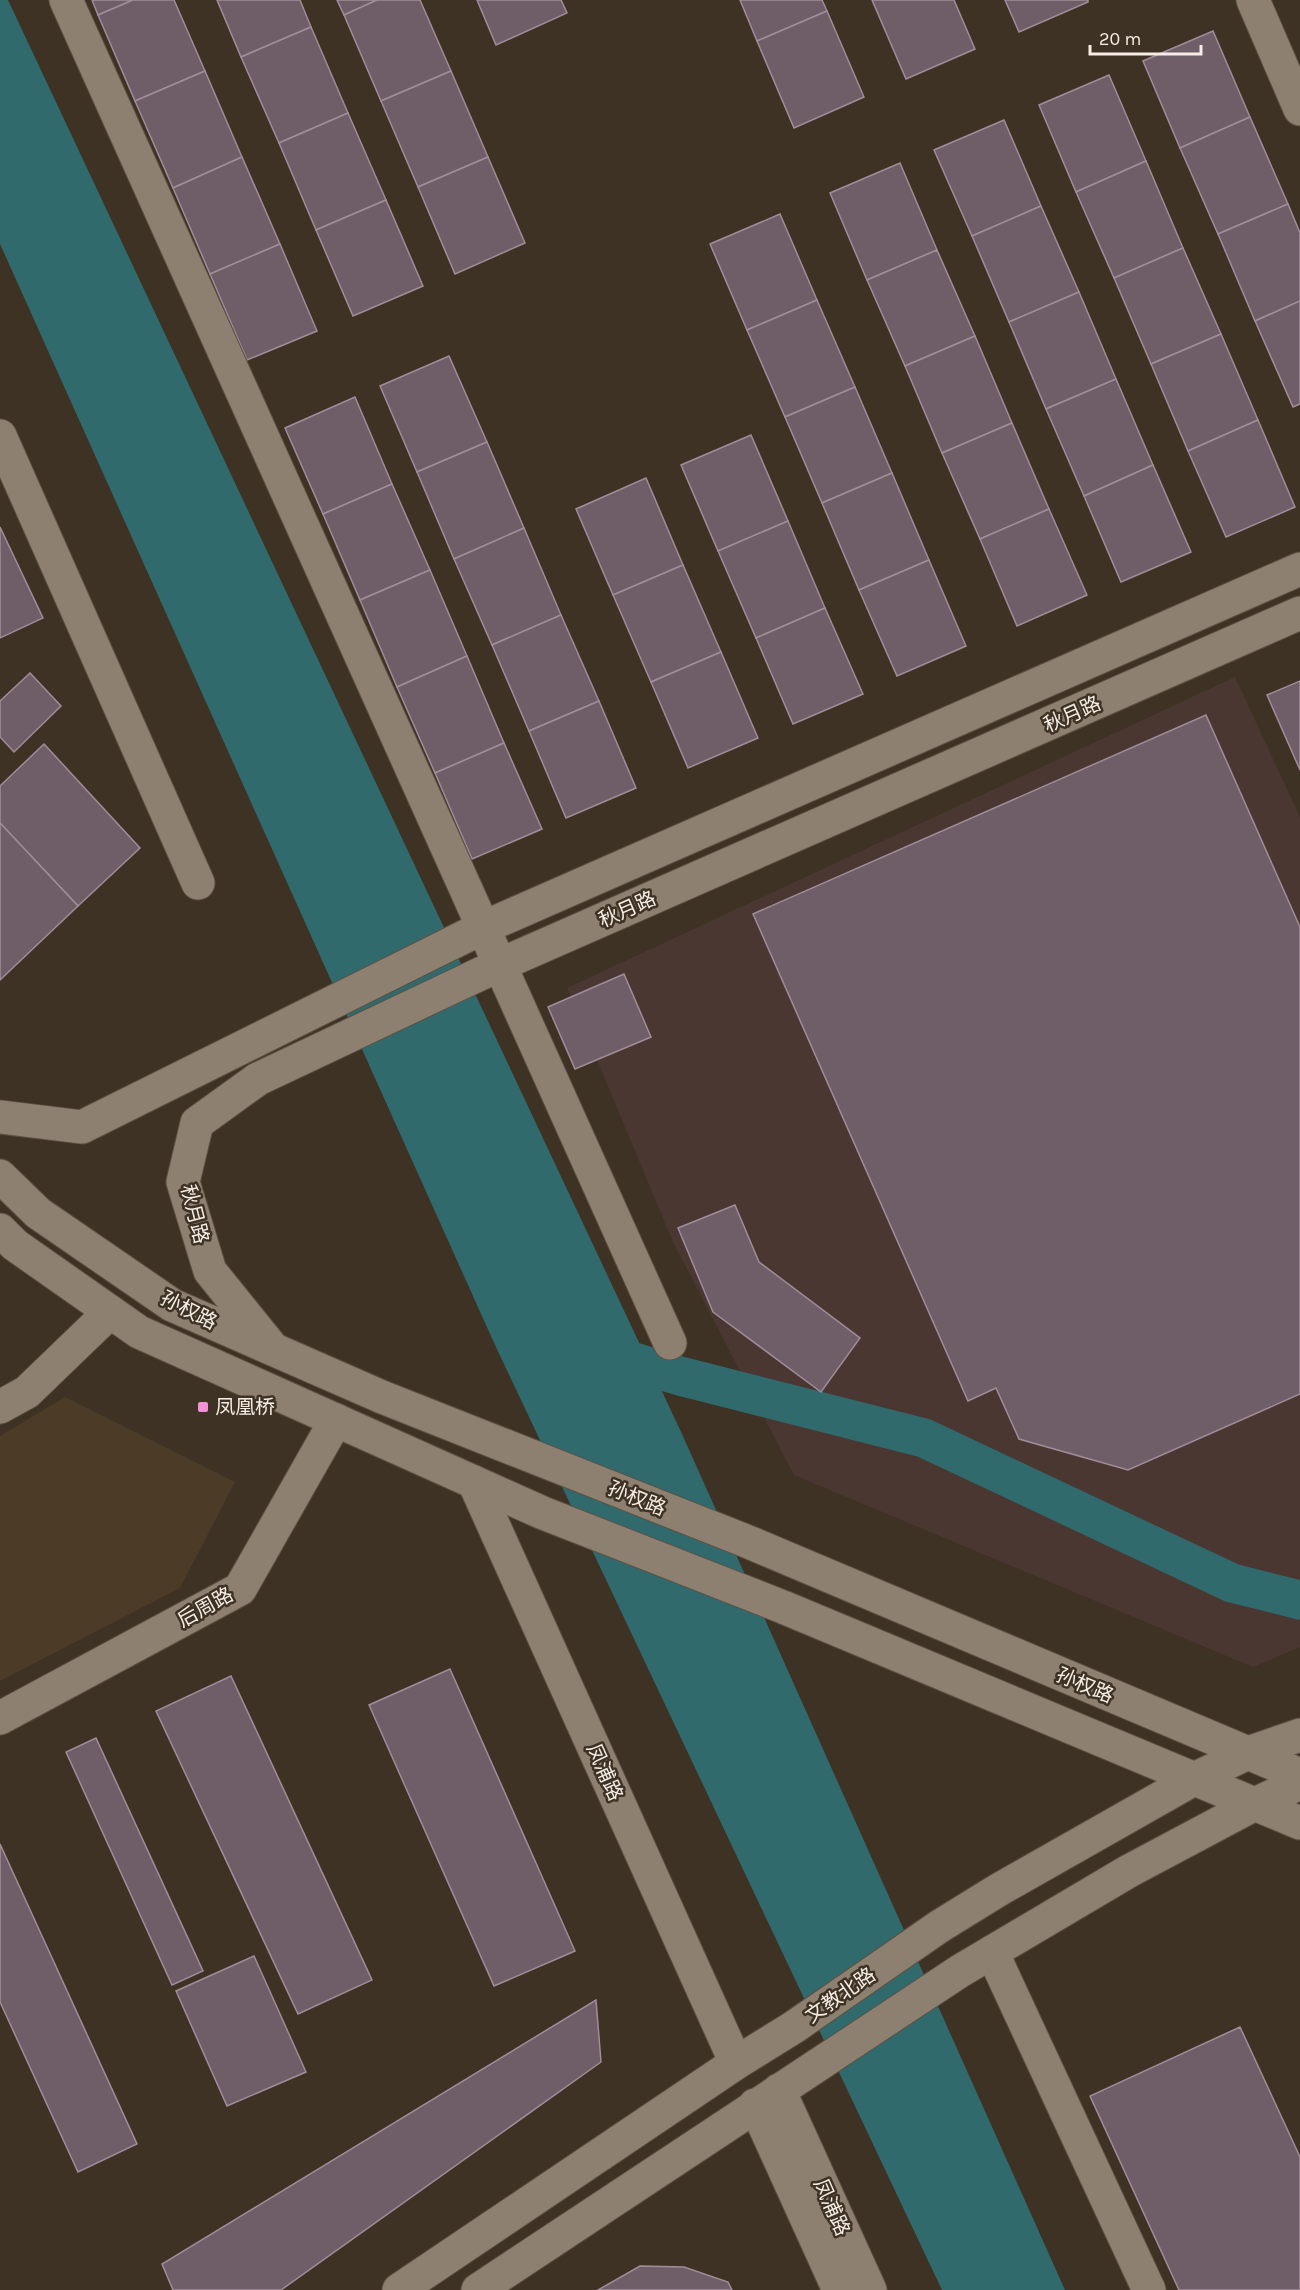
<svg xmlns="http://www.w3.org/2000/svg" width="1300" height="2290" viewBox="0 0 1300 2290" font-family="Karla,'Noto Sans SC',sans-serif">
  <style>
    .commercial { fill: #4a3731 }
    .built { fill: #4b3b27 }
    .water { fill: #306a6d }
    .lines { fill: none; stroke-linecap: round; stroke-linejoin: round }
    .canal { stroke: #306a6d; stroke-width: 39 }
    .building { fill: #6f5d68; stroke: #a08d99; stroke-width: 1.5 }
    .minor-casing { stroke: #5b5144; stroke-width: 35 }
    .tertiary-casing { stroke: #5b5144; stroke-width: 35 }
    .secondary-casing { stroke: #5b5144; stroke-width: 35 }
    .minor { stroke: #8e8071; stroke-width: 33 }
    .tertiary { stroke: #8e8071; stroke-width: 33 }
    .secondary { stroke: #8e8071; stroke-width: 33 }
    .poi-dot { fill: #f391d6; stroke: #3e3224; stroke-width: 2 }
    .labels { text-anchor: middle; stroke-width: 5; stroke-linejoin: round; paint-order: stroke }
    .street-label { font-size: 20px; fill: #f6eee5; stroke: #3e3224 }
    .poi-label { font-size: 20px; fill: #f6eee5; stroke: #3e3224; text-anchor: start }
  </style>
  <rect width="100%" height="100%" fill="#3e3224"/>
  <polygon class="commercial" points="1235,677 1300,817 1300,1647 1253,1667 794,1475 673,1242 567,988"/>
  <polygon class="built" points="65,1397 235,1482 180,1588 0,1681 0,1436"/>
  <polygon class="water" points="0,0 8,0 682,1434 1065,2290 942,2290 495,1345 0,244"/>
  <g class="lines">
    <polyline class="canal" points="601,1352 680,1376 924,1438 1232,1583 1300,1600"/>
  </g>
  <g class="building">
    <polygon points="92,0 133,0 98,15"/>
    <polygon points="133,0 174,0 205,71 135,101 98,15"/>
    <polygon points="217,0 300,0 311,27 241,57"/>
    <polygon points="337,0 377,0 344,15"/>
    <polygon points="377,0 420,0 451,71 381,101 344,15"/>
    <polygon points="477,0 561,0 567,13 496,45"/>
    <polygon points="740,0 822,0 827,11 757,41"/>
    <polygon points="872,0 954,0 975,49 906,79"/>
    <polygon points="1005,0 1088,0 1088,2 1019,32"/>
    <polygon points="827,11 864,97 794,128 757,41"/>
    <polygon points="311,27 348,113 279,143 241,57"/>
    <polygon points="1213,31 1250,117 1180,148 1143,61"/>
    <polygon points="205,71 242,157 173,188 135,101"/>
    <polygon points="451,71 488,157 418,187 381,101"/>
    <polygon points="1109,75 1146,161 1076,192 1039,105"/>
    <polygon points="348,113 386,200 316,230 279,143"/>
    <polygon points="1250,117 1288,204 1218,234 1180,148"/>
    <polygon points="1004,120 1041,206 972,236 934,150"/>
    <polygon points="242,157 280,244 210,274 173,188"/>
    <polygon points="488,157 525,243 455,274 418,187"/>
    <polygon points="1146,161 1183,248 1114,278 1076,192"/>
    <polygon points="900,163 937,250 867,280 830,193"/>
    <polygon points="386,200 423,286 353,316 316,230"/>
    <polygon points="1288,204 1300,233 1300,301 1255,321 1218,234"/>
    <polygon points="1041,206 1079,292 1009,322 972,236"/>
    <polygon points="780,214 817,300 747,330 710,244"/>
    <polygon points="280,244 317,331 247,360 210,274"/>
    <polygon points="1183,248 1221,334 1151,364 1114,278"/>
    <polygon points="937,250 975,336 905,366 867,280"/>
    <polygon points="1079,292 1116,379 1046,409 1009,322"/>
    <polygon points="817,300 855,387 785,417 747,330"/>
    <polygon points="1300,301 1300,404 1293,407 1255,321"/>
    <polygon points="1221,334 1258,420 1188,451 1151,364"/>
    <polygon points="975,336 1012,423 942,453 905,366"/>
    <polygon points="449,356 487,442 417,472 380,386"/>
    <polygon points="1116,379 1153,465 1084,496 1046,409"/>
    <polygon points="855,387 892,473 822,503 785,417"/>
    <polygon points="355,397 392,484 323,514 285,428"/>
    <polygon points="1258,420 1295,507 1226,537 1188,451"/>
    <polygon points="1012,423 1049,509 980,539 942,453"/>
    <polygon points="751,435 788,521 718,551 681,465"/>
    <polygon points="487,442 524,528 454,559 417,472"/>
    <polygon points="1153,465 1191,552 1121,582 1084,496"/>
    <polygon points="892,473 929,560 859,590 822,503"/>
    <polygon points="646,478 683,565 613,595 576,509"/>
    <polygon points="392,484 430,570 360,600 323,514"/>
    <polygon points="1049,509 1087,595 1017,626 980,539"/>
    <polygon points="788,521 825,608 756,638 718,551"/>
    <polygon points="0,527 43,618 0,638"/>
    <polygon points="524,528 561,615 492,645 454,559"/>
    <polygon points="929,560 966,646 897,676 859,590"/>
    <polygon points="683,565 721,652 651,682 613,595"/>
    <polygon points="430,570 467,656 397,687 360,600"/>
    <polygon points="825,608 863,694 793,724 756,638"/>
    <polygon points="561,615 599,701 529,731 492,645"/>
    <polygon points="721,652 758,738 688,768 651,682"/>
    <polygon points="467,656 504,743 435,773 397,687"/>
    <polygon points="30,673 61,706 14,752 0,737 0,701"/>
    <polygon points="1300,681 1300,770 1267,695"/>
    <polygon points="599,701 636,788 566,818 529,731"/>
    <polygon points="1206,715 1300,927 1300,1394 1128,1470 1019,1439 996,1388 968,1401 753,914"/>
    <polygon points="504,743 542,829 472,859 435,773"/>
    <polygon points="44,744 140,848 78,906 0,823 0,786"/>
    <polygon points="0,823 78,906 0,980"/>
    <polygon points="624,974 651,1037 575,1069 548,1007"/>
    <polygon points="735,1205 759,1262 860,1338 821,1392 713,1312 678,1228"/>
    <polygon points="450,1669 575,1951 494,1986 369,1705"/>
    <polygon points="231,1676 372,1980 298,2014 156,1711"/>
    <polygon points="96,1738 203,1971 172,1985 66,1752"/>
    <polygon points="0,1844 137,2144 78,2172 0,2002"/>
    <polygon points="254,1956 306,2072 227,2106 176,1991"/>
    <polygon points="596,2000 601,2062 281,2290 173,2290 162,2264"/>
    <polygon points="1240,2027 1300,2157 1300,2290 1179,2290 1090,2096"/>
    <polygon points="640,2266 684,2267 728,2282 732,2290 598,2290"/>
  </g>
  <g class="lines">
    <g class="minor-casing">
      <g id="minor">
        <polyline points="66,0 670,1343"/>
        <polyline points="0,436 198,883"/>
        <polyline points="0,1407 27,1392 110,1312"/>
        <polyline points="0,1718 240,1589 336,1420"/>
        <polyline points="992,1952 1149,2290"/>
      </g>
    </g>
    <g class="tertiary-casing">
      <g id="tertiary">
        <polyline points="1253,0 1300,109"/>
        <polyline points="0,1117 82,1127 480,929 1300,569"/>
        <polyline points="273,1349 210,1271 183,1182 197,1123 258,1079 497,966 1300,613"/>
        <polyline points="474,1482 736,2063"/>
        <polyline points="779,2090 870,2290"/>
        <polyline points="755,2105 839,2290"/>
        <polyline points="399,2290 736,2063 794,2027 940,1926 1000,1889 1194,1779 1248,1753 1300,1735"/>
        <polyline points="478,2290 960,1971 1129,1871 1255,1804 1300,1783"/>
      </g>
    </g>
    <g class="secondary-casing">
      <g id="secondary">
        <polyline points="0,1176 38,1213 172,1305 382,1397 751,1543 1300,1775"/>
        <polyline points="0,1230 15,1245 139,1332 543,1513 783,1607 1300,1823"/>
      </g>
    </g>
    <use href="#minor" class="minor"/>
    <use href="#tertiary" class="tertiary"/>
    <use href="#secondary" class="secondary"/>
  </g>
  <rect class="poi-dot" x="197" y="1401" width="12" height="12" rx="3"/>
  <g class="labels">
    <g class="street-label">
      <text transform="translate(1072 714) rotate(-24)" y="7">秋月路</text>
      <text transform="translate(627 909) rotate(-24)" y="7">秋月路</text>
      <text transform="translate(195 1214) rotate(76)" y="7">秋月路</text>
      <text transform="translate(189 1310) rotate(27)" y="7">孙权路</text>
      <text transform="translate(637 1498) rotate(22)" y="7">孙权路</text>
      <text transform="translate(205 1607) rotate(-29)" y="7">后周路</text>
      <text transform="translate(1085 1685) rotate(23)" y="7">孙权路</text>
      <text transform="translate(605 1772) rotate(66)" y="7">凤浦路</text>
      <text transform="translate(840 1995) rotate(-35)" y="7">文教北路</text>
      <text transform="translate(832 2207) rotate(66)" y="7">凤浦路</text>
    </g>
    <g class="poi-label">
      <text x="215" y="1414">凤凰桥</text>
    </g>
  </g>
  <path d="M1090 45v9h111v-9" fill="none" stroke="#f6eee5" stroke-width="3"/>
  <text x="1099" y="45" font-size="18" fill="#f6eee5" stroke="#3e3224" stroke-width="4.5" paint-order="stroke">20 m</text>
</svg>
